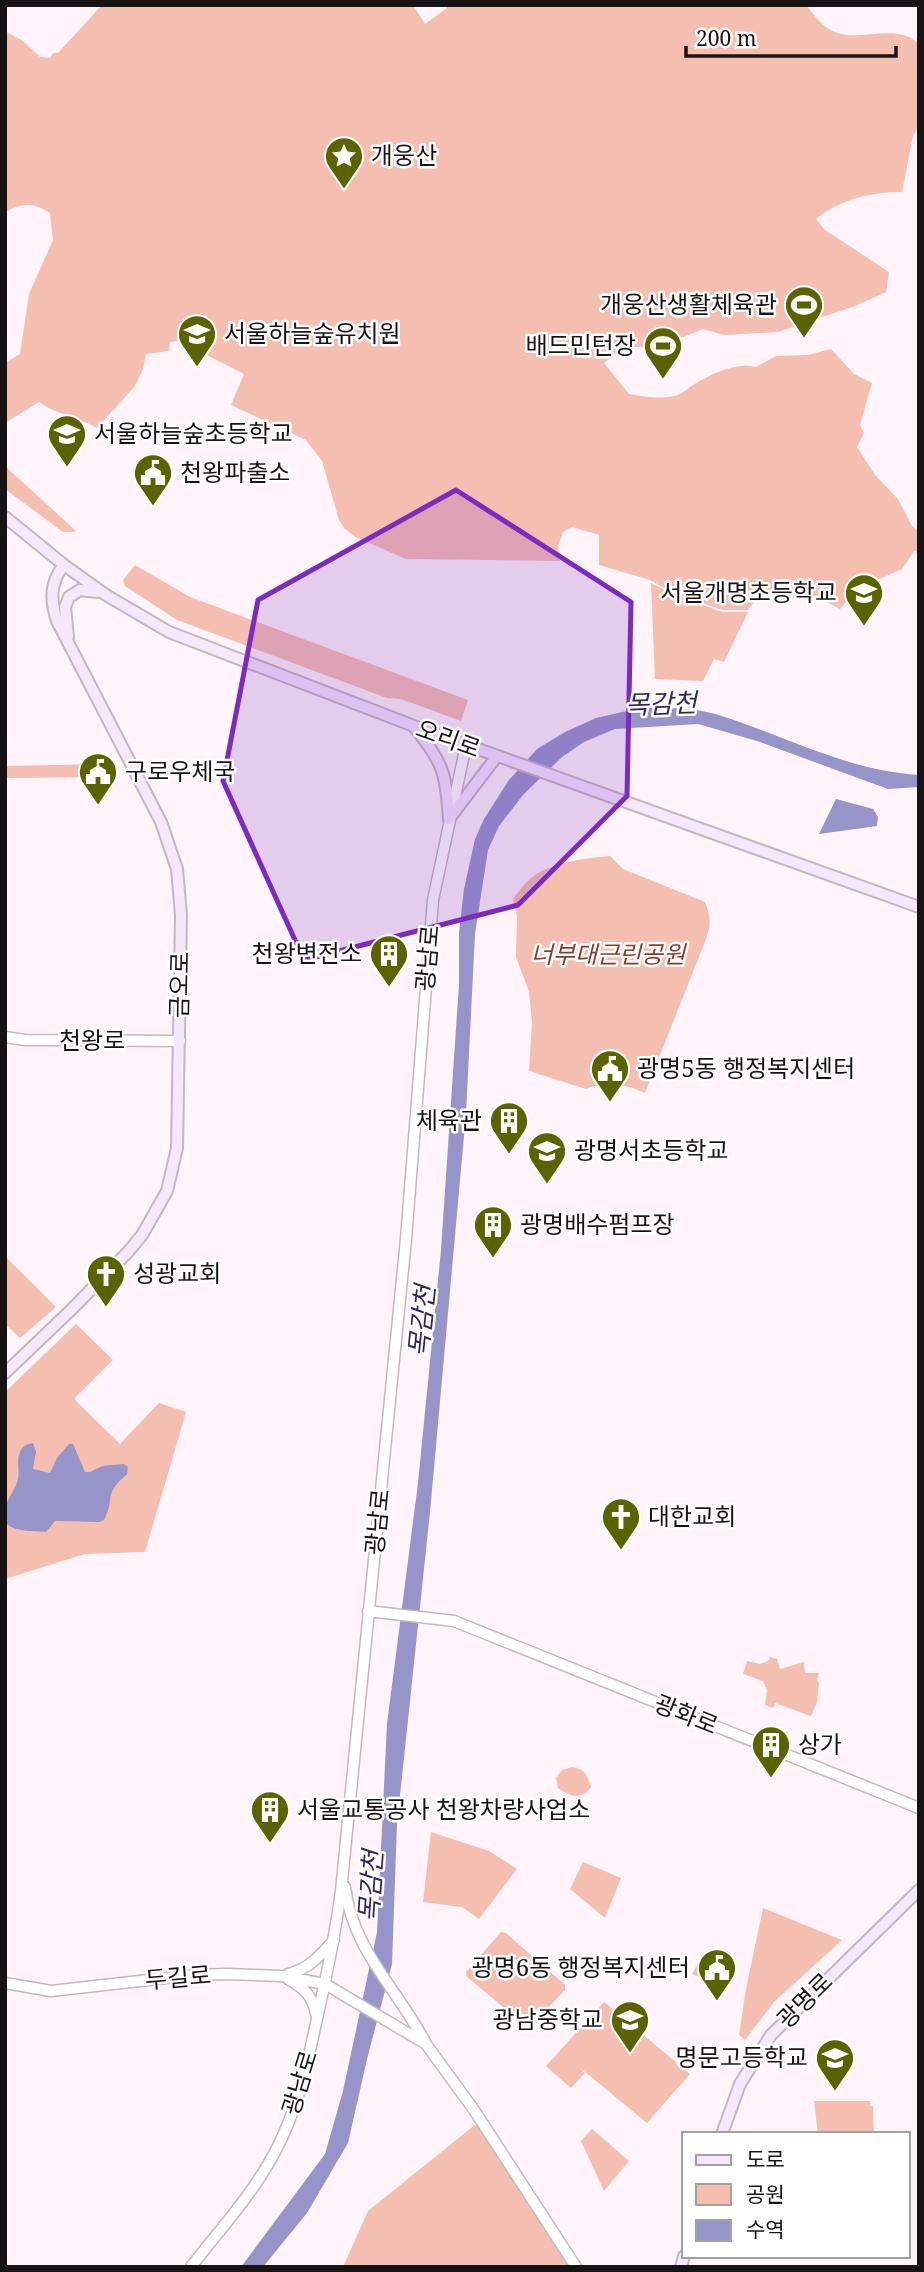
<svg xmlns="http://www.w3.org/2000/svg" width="924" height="2272" viewBox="0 0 924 2272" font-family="'Noto Serif','Noto Sans KR',serif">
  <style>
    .green { fill: #f4bfb1 }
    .water { fill: #9794ca }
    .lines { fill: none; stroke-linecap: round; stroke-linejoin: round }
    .tertiary-casing { stroke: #c4b8bf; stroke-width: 13 }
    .secondary-casing { stroke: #c4b8bf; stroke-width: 14 }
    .tertiary { stroke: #fff; stroke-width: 10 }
    .secondary { stroke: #f6e7fd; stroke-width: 10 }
    .marked { fill: #7b2cbf; fill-opacity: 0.2; stroke: #7b2cbf; stroke-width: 5; stroke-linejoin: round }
    .labels { text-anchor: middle; stroke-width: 5; stroke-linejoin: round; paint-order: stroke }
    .poi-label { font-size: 24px; fill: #171315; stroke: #fff; text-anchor: start }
    .street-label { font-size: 24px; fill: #171315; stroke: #fff }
    .park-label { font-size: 24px; font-style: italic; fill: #893c2a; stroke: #fff }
    .water-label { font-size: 26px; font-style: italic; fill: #312566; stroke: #fff }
  </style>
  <rect width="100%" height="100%" fill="#fef4f9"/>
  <g class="green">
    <path d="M102,5H413L425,24L447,8V5H806C813,13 820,24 829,29C856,46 895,20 919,44V126L913,136L902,192C871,192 841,199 816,219L825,230L889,272L886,292L855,306L778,332L724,335L703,329L671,342L645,347H624L604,363L629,394C644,397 659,399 674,396C681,395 687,389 693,385C712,374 735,362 756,367L776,356L808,355L831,349L854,374L872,383L860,425L864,433L857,447L875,475L898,499L912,526L919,531V552L914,551L902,569L857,589L840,609C807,592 774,572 748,610H722L670,591L650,580L599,565V535L572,527L563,532L558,546L560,561L406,559L355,537L344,528L339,520L322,461L306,440L231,405L244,374L179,341L170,342L169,351L146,354L143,369L135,386L97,428C79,417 57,415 39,402L5,423V363L20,354L29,294L53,240L50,213C33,202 23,203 5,212V31L23,41L40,57L50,58L53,53H58Z"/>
    <polygon points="5,466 76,531 74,532 63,532 5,489"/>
    <polygon points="135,565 190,597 468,700 461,721 401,699 387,698 177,620 125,586 123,580"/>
    <polygon points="651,583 670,593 722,612 748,612 724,662 714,659 703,681 655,679"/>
    <polygon points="104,764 115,777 5,778 5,766"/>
    <path d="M610,856L623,869L705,902C711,917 711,925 706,939L645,1093C626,1084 605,1080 586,1089L529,1071L532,1022L529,992L516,957L517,916L513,899C518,893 522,886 528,881C545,863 586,858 610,856Z"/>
    <polygon points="5,1256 56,1307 20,1338 5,1324"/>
    <polygon points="76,1324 113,1360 74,1399 120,1444 159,1403 186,1412 145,1552 85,1554 5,1579 5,1392"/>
    <polygon points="770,1657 777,1659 780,1669 804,1662 805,1673 819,1673 817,1680 819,1683 817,1702 811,1716 775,1703 773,1708 765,1705 767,1690 763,1681 743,1674 747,1661 760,1664 768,1661"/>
    <path d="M572,1767C585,1769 587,1775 591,1787C581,1801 570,1796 558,1788L556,1778L562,1770Z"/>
    <polygon points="431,1832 489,1851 517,1869 479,1919 462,1907 423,1902"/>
    <polygon points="583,1862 621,1878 605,1918 570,1889"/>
    <polygon points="763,1908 842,1940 774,2002 745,2040 739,2035 746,1989"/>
    <polygon points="501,1932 506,1933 565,1985 565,1990 530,2027 526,2026 466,1976 466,1972"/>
    <polygon points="709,1960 717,1963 726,1975 721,1986 692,1974 697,1965"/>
    <polygon points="604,2002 690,2074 647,2123 579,2067 585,2073 571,2088 546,2066"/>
    <polygon points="814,2101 870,2101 870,2106 873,2106 874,2134 818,2134"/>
    <polygon points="476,2124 569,2267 343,2267 368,2211"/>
    <polygon points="592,2129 629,2161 604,2191 581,2141"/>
  </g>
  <g class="water">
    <path d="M640,708C665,708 690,707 715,714C782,734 847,771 919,775V787L888,789L757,741L698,724L615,729L584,742L562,757L523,795L499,826L488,850L475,934L466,1114L430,1512L397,1824L392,1964L367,2059L348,2143L307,2213L263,2267H241L325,2154L343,2091L377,1932L387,1724L418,1483L441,1250L459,984V933L464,889L475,839L484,819L509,780L537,749L565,732L596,718Z"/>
    <polygon points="836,799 873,809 878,817 877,826 819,834"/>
    <path d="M33,1443L36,1452L33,1469L50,1473L57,1458L69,1444H73L85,1472H90L102,1466L124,1464L128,1467L127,1474C102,1496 116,1497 104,1520L100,1522L55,1521L46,1532C36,1531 9,1532 5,1521C0,1505 15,1493 18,1479C20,1471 16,1460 20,1452C22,1446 27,1444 33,1443Z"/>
  </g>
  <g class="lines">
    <g class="tertiary-casing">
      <g id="tertiary">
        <polyline points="5,1037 25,1040 180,1041"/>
        <polyline points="368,1611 454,1621 919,1808"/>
        <path d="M345,1887C353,1951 397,1988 425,2042"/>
        <path d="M288,1974C309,1969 320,1956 334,1940"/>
        <path d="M288,1979C303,1987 313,1996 316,2014"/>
        <polyline points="5,1983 51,1991 193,1975 227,1974 281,1976 325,1984 426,2044 474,2110 576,2267"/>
        <path d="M191,2267C220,2229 254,2193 276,2150C297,2110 307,2066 316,2023C326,1979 335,1936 341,1891L406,1239L433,900L466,745"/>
      </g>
    </g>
    <g class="secondary-casing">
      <g id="secondary">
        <polyline points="5,517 64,565 106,595 169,632 414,726 919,907"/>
        <polyline points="68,637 65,607 69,597 80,590 97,592"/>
        <path d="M415,728C444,763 446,775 449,819"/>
        <polyline points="449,819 497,756"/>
        <path d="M5,1373L72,1309L128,1252L142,1235L167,1191L177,1148L181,915L177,869L161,822L57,621C50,600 50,582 64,565"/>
        <polyline points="722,2134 740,2084 771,2035 919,1890"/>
        <polyline points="681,2267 684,2256"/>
      </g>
    </g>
    <use href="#tertiary" class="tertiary"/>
    <use href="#secondary" class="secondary"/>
  </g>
  <path class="marked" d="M456,490L631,602L627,796L518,905L304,960L223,781L258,600Z"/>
  <defs>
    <g id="sight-pin" transform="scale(2.0125)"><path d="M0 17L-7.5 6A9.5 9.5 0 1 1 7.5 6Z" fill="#5a6300" stroke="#fff"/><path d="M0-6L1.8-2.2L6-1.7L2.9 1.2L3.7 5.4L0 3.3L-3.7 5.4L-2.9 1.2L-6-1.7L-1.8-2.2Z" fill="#fff"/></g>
    <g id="stadium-pin" transform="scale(2.0125)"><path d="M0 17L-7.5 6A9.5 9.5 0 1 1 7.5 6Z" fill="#5a6300" stroke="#fff"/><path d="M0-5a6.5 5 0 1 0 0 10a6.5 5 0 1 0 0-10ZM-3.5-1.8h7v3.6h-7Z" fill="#fff"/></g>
    <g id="school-pin" transform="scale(2.0125)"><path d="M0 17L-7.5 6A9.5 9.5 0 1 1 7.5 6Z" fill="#5a6300" stroke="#fff"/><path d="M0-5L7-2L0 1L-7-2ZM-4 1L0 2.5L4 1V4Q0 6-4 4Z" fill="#fff"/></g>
    <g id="civic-pin" transform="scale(2.0125)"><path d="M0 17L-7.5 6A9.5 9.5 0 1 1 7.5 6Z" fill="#5a6300" stroke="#fff"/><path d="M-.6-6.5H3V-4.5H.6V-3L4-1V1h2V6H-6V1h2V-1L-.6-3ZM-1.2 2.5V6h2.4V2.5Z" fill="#fff"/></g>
    <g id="building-pin" transform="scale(2.0125)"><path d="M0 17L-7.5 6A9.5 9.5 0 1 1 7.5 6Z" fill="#5a6300" stroke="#fff"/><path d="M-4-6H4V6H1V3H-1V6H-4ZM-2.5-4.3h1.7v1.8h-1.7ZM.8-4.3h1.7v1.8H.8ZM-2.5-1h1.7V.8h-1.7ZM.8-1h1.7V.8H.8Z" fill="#fff"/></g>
    <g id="church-pin" transform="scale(2.0125)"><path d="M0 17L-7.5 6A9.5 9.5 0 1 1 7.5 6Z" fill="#5a6300" stroke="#fff"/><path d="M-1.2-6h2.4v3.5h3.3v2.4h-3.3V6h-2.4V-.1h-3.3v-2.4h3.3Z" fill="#fff"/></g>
  </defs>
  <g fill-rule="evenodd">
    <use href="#sight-pin" x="344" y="156"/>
    <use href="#stadium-pin" x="804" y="305"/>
    <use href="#school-pin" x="197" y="334"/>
    <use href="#stadium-pin" x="663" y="346"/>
    <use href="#school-pin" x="67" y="434"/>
    <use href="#civic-pin" x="153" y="473"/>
    <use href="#school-pin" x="864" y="593"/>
    <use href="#civic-pin" x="98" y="772"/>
    <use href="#building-pin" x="389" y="954"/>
    <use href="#civic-pin" x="610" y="1069"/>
    <use href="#building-pin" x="509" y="1121"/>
    <use href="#school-pin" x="547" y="1151"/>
    <use href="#building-pin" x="493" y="1225"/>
    <use href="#church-pin" x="106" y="1274"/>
    <use href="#church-pin" x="621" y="1517"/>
    <use href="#building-pin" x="771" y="1745"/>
    <use href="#building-pin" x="270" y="1810"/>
    <use href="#civic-pin" x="717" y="1968"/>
    <use href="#school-pin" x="630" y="2020"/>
    <use href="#school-pin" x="835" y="2058"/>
  </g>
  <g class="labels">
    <g class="poi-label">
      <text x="371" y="164">개웅산</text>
      <text x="777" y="313" text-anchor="end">개웅산생활체육관</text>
      <text x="224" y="342">서울하늘숲유치원</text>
      <text x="636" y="354" text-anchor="end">배드민턴장</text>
      <text x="94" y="442">서울하늘숲초등학교</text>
      <text x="180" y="481">천왕파출소</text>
      <text x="837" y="601" text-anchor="end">서울개명초등학교</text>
      <text x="125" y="780">구로우체국</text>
      <text x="362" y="962" text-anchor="end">천왕변전소</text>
      <text x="637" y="1077">광명5동 행정복지센터</text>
      <text x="482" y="1129" text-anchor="end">체육관</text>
      <text x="574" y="1159">광명서초등학교</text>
      <text x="520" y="1233">광명배수펌프장</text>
      <text x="133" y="1282">성광교회</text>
      <text x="648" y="1525">대한교회</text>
      <text x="798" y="1753">상가</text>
      <text x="297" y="1818">서울교통공사 천왕차량사업소</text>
      <text x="690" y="1976" text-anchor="end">광명6동 행정복지센터</text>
      <text x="603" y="2028" text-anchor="end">광남중학교</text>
      <text x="808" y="2066" text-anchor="end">명문고등학교</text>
    </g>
    <g class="street-label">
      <text transform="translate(448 739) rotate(20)" y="8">오리로</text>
      <text transform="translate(428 958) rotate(-85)" y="8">광남로</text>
      <text transform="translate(180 985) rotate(-89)" y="8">금오로</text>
      <text x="92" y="1049">천왕로</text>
      <text transform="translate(378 1522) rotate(-84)" y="8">광남로</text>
      <text transform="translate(686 1715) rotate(22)" y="8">광화로</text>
      <text transform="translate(178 1978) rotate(-5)" y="8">두길로</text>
      <text transform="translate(805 2001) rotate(-45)" y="8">광명로</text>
      <text transform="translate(300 2083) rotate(-73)" y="8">광남로</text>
    </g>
    <g class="park-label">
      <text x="608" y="963">너부대근린공원</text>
    </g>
    <g class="water-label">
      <text transform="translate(661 704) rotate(-2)" y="9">목감천</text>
      <text transform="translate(422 1321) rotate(-84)" y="9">목감천</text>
      <text transform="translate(371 1886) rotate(-86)" y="9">목감천</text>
    </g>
  </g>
  <rect width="924" height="2272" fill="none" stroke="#171315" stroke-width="14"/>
  <rect x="682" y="2132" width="228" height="126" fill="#ffffff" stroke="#a2a1a1" stroke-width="2"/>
  <rect x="696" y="2155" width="35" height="10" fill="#f6e7fd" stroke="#a2a1a1" stroke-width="2"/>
  <text x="746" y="2167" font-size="21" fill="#171315">도로</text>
  <rect x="696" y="2184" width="35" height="21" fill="#f4bfb1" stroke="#a2a1a1" stroke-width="2"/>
  <text x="746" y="2202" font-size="21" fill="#171315">공원</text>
  <rect x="696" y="2220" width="35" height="21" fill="#9794ca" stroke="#a2a1a1" stroke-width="2"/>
  <text x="746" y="2237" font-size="21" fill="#171315">수역</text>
  <path d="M686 46v10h210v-10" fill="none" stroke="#171315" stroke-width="3.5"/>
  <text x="696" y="46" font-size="21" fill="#171315" stroke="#ffffff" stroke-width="5" paint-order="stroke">200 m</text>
</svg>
